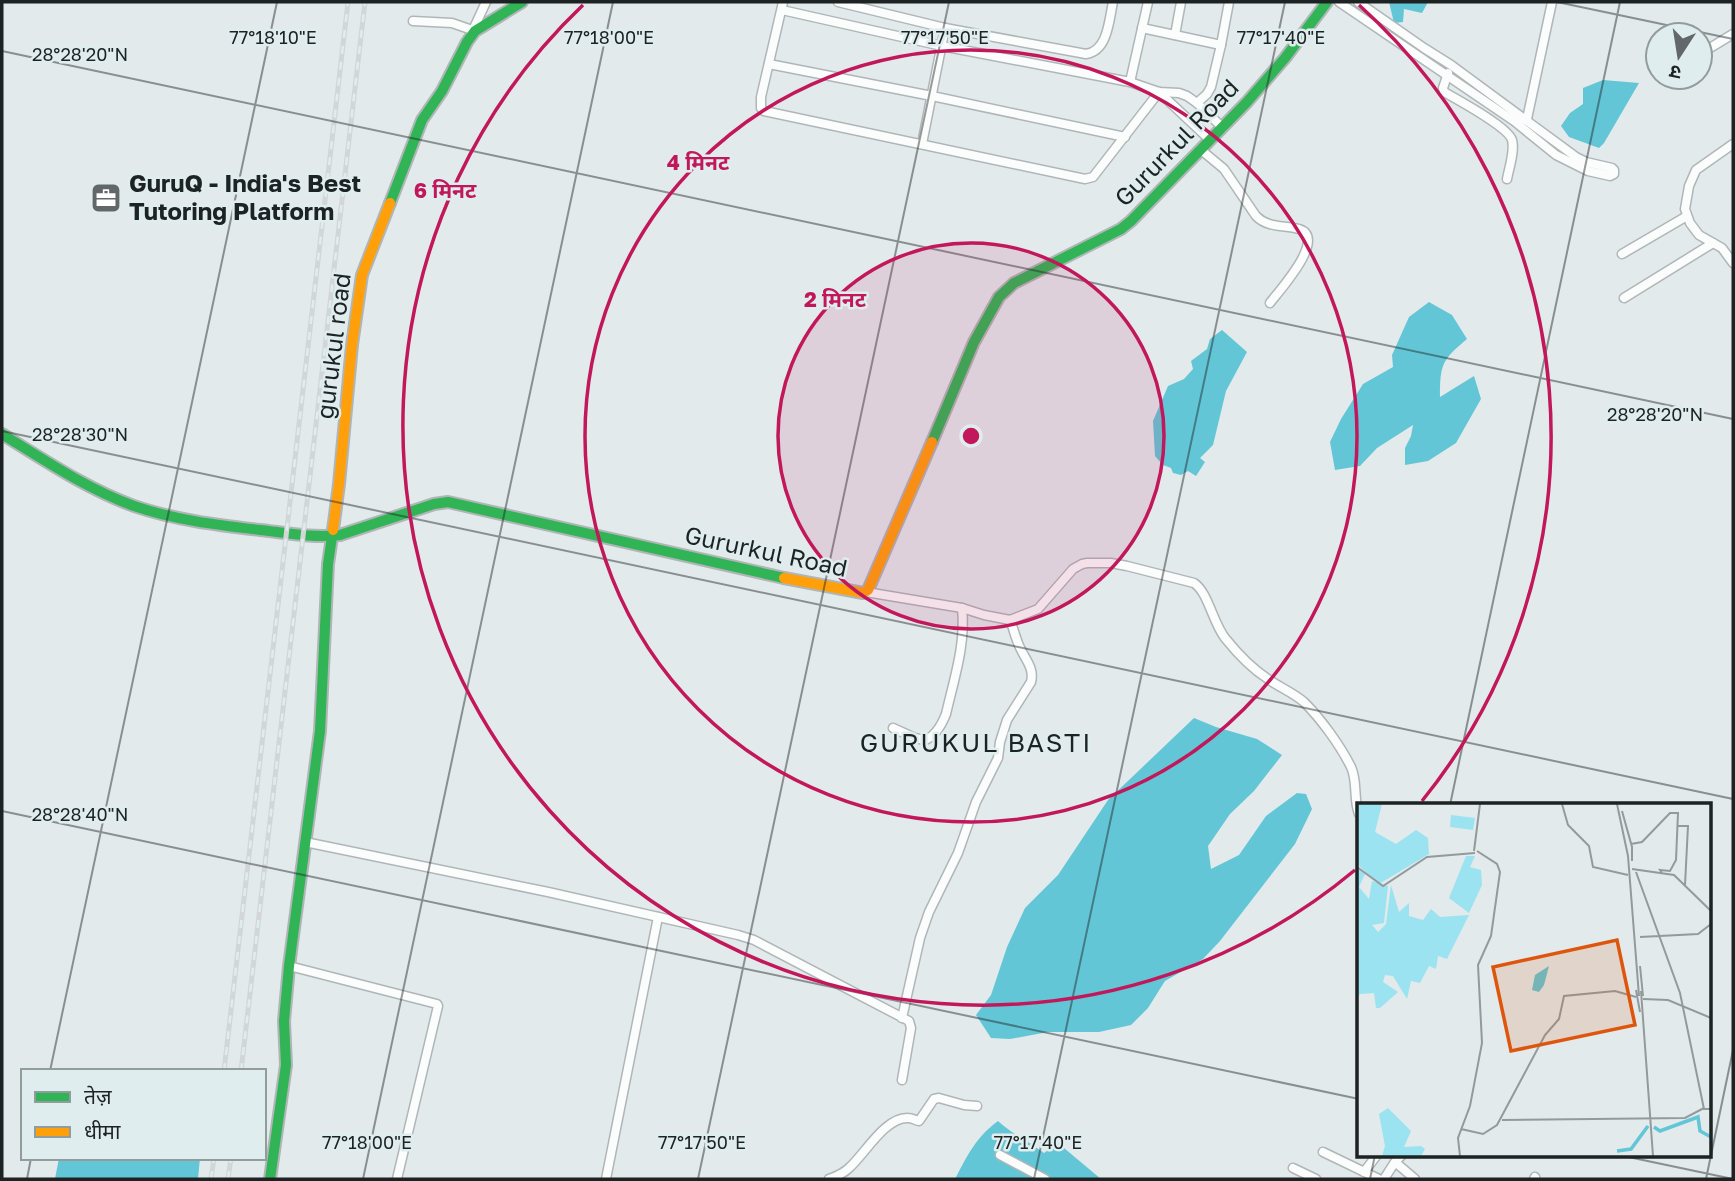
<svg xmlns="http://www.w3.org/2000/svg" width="1735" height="1181" viewBox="0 0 1735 1181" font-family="'Golos Text','Noto Sans Devanagari',sans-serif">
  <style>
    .water { fill: #63c6d6 }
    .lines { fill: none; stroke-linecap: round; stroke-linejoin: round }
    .street-casing { stroke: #b0b6b7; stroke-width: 11 }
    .fast-casing { stroke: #b0b6b7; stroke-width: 14 }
    .slow-casing { stroke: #b0b6b7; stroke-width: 14 }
    .street { stroke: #fbfcfc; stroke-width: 8 }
    .fast { stroke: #30b455; stroke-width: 10 }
    .slow { stroke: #ff9f0a; stroke-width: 10 }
    .rail-casing { stroke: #d3d6d6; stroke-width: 5 }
    .rail { stroke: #dfedef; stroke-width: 2.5; stroke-dasharray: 8; stroke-linecap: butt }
    .ticks { fill: none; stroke: #1d2223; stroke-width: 2; stroke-opacity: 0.45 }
    .ring { fill: none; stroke: #c2185b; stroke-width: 3.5 }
    .labels { text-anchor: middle; stroke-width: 5; stroke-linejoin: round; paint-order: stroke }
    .street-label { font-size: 24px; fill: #1d2223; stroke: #dfedef }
    .poi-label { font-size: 24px; font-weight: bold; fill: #1d2223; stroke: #dfedef; text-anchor: start }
    .neighbourhood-label { font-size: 26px; letter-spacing: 2px; fill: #1d2223; stroke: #dfedef }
    .inset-river { fill: none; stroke: #63c6d6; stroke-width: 3.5 }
    .inset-road { fill: none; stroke: #939a9c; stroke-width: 2 }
    .view { fill: #de560d; fill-opacity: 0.15; stroke: #de560d; stroke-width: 3.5 }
    .inset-edge { fill: none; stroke: #1d2223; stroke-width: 3.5 }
    .ticks-label { font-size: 18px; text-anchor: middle; fill: #1d2223; stroke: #dfedef; stroke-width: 5; stroke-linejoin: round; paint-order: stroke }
    .centre { fill: #c2185b; stroke: #dfedef; stroke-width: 3.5 }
    .ring-label { font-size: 21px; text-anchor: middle; font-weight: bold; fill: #c2185b; stroke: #dfedef; stroke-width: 5; stroke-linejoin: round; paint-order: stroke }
  </style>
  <rect width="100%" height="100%" fill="#e2eaec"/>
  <g class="water">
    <polygon points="1389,2 1428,2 1422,13 1404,9 1403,22 1394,23"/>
    <polygon points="1603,80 1639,83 1604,143 1599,148 1569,137 1561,126 1570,113 1583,104 1583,88"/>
    <path d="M1429,302L1452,315L1467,339C1442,360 1440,364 1440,397L1474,376L1481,399L1456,443L1428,461L1405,465V448L1411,436L1413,425L1377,448L1360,466L1335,470L1330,442L1341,419L1363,384L1393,367L1392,355L1409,317Z"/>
    <polygon points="1222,330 1247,352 1226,391 1213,445 1200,458 1205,462 1196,476 1188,471 1181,475 1173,473 1171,468 1163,465 1155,456 1153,421 1168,386 1184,379 1193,369 1191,361 1207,349 1210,339"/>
    <polygon points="1194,718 1216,727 1257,739 1282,755 1254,791 1230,814 1208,846 1211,869 1239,855 1266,816 1297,793 1306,794 1312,809 1295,844 1220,941 1203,959 1165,981 1148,1008 1131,1025 1099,1032 1048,1032 1010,1039 991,1038 976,1015 991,995 1007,947 1025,908 1058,875 1108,800"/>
    <path d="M998,1121C1011,1133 1029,1142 1044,1153L1058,1143L1101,1179H955C967,1156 976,1137 998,1121Z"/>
    <polygon points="59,1158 200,1158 198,1179 55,1179"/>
  </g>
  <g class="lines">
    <g class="street-casing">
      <g id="street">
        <polyline points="783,2 761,97 761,108 764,111 1085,179 1093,177 1159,92"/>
        <path d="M838,2L945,28L1086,54C1108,51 1109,20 1113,2"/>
        <polyline points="1339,2 1514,121 1556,155 1588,171 1610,176 1614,174 1614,170 1612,168 1586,162 1576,157 1451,65 1424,48 1358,2"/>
        <polyline points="782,10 942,46 1130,82 1159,92 1179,93 1187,96 1197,103 1223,128"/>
        <polyline points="413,21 452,23 475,31"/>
        <polyline points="1142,28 1221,45"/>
        <polyline points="473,30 486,2"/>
        <polyline points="1175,35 1181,2"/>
        <polyline points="1700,54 1733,34"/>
        <polyline points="769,64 932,96 1125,137"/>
        <path d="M1448,73L1443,88L1444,92C1458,100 1508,127 1512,140C1515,151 1509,168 1507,179"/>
        <polyline points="1130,82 1148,2"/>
        <polyline points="1159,92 1210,140"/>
        <polyline points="1197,103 1207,94 1211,87 1221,45 1229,2"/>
        <polyline points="1527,119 1552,2"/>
        <polyline points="922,144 945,28"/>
        <polyline points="1733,144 1696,170 1689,186 1685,209 1690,223 1699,235 1722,248 1733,263"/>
        <path d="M1200,149L1224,169L1256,216C1268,228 1283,225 1299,229C1328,238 1278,292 1270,303"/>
        <polyline points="1622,254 1687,216"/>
        <polyline points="1624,298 1713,243"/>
        <path d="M866,592L962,608L984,615L1010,620L1038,609L1073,569L1082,564L1087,563H1111L1127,566L1194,583C1208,592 1213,623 1225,638C1237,653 1251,668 1268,679C1279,687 1294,693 1304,702C1321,719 1340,745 1351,767C1358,782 1353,799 1359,814"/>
        <path d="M893,728L915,738L925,740C936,736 942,724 946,714C954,679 966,644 962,608"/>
        <polyline points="305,842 548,892 738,935 754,940 909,1021 911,1028 902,1080"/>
        <polyline points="289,966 437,1004 438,1006 397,1179"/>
        <path d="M902,1018L920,938L929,912L958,853L976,802L998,758L1000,742L1007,720L1031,682C1035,667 1023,657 1018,643C1015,636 1013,627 1010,620"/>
        <polyline points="1323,1152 1379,1179"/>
        <polyline points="1000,1155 1045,1179"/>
        <polyline points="1395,1162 1415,1179"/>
        <polyline points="1293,1168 1316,1179"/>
        <polyline points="1364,1172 1377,1155"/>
        <polyline points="606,1179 658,917"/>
        <path d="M829,1179C837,1176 843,1174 849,1168C865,1154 885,1117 908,1118C912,1118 915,1120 919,1121L934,1099L939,1098L964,1105L977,1106"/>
        <polyline points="1384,1179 1395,1162 1402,1155"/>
        <polyline points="1534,1179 1535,1177"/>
      </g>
    </g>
    <g class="fast-casing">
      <g id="fast">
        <polyline points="390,203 422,120 442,91 467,42 475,31 522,2"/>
        <path d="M2,434C44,460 87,489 134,506C175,520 217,525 260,530C287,533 313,538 340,535L434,504L448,502L784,578"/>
        <polyline points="932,442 974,342 999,297 1014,283 1121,229 1131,221 1247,102 1285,58 1327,2"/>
        <polyline points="270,1179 286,1065 284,1021 289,966 320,731 328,564 333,530"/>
      </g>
    </g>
    <g class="slow-casing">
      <g id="slow">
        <polyline points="333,530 339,484 352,345 362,275 390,203"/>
        <polyline points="784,578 863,593 868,590 932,442"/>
      </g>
    </g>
    <use href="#street" class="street"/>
    <use href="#fast" class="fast"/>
    <use href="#slow" class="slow"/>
    <g class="rail-casing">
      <g id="rail">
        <polyline points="224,1071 348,2"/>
        <polyline points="241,1071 365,2"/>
        <polyline points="211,1179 214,1158"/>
        <polyline points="228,1179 231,1158"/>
      </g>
    </g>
    <use href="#rail" class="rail"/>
  </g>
  <path class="ticks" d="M1557,2L1733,39M2,51L1733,419M2,431L1733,799M1450,805L1620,2M2,811L1359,1099M50,1071L277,2M1619,1155L1733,1179M27,1179L31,1158M363,1179L613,2M698,1179L949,2M1034,1179L1285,2M1370,1179L1375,1155M1706,1179L1733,1050"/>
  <circle cx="971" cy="436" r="193" fill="#c2185b" fill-opacity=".12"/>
  <g class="ring">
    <circle cx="971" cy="436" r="193"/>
    <circle cx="971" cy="436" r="386"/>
    <path d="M1355 870A580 580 0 0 1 583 5M1359 5A580 580 0 0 1 1422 801"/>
  </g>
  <defs>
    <g id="office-square" transform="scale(1.575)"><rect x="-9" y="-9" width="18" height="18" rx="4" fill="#626869" stroke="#dfedef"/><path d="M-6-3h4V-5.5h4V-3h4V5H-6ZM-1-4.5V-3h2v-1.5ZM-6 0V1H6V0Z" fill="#fff"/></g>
  </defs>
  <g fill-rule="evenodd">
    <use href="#office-square" x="106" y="198"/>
  </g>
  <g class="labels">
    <g class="street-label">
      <text transform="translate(1177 143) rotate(-46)" y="8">Gururkul Road</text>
      <text transform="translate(334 346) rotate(-83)" y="8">gurukul road</text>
      <text transform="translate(766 552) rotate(12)" y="8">Gururkul Road</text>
    </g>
    <g class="poi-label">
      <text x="129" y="192">GuruQ - India's Best<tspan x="129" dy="28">Tutoring Platform</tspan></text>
    </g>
    <g class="neighbourhood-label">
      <text x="976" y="752">GURUKUL BASTI</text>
    </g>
  </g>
  <g transform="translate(1357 803)">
    <rect width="354" height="354" fill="#e2eaec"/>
    <path d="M0,1H25L18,29L39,41L59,27L71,35L72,51L22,81L0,61ZM94,12L118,15L116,27L93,24ZM109,53H118L113,64L124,67L125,82L112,110L92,95ZM0,65L8,71L2,84L12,96L15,78L31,83L27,120L15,122L21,129L29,121L34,82L42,109L52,100V113L66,117L74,106L83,114L112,112L90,156L81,153L79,166L72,163L63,180L54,178L50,196L36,173L28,172L26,179L41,189L23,205H19L17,190L3,191L0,196ZM31,305L54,328L47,344L64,343L68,346L64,353H25L28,343L22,311Z" fill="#9be3f0"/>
    <path d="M192,163L187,182L182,189L175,187L178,172Z" fill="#63c6d6"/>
    <path class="inset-river" d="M297,324L303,328L341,314L343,328L354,334M260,348L274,346L291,323"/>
    <path class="inset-road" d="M205,1L211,22L232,43L236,64L271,72M260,1L271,53L282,193M265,8L275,44V58M321,23H331L328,82M274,41L285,39L313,10H321L319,57L313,68L303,67L305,70M117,48L123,1M0,64L26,83L70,54L118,50M275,66L317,72L354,108M279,69L323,190L347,306H354M283,134L341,131L354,121M283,163L286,193M279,187L283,209M284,188L296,353M286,196L311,197L354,215M145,317L328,315L347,305M104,326L126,331L140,322L188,232L202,216L207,193L258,188L279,194M103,353L101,335L113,303L125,240L121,162L134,133L143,69L140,61L120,48"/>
    <path class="view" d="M260,137L278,222L154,248L136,164Z"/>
    <rect width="354" height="354" class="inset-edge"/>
  </g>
  <g class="ticks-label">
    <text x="273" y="44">77°18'10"E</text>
    <text x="609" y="44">77°18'00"E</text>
    <text x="945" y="44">77°17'50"E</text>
    <text x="1281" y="44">77°17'40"E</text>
    <text x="80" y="61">28°28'20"N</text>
    <text x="1655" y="421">28°28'20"N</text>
    <text x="80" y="441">28°28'30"N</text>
    <text x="80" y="821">28°28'40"N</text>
    <text x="367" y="1149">77°18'00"E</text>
    <text x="702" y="1149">77°17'50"E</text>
    <text x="1038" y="1149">77°17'40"E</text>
  </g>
  <circle cx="971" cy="436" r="10" class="centre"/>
  <g class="ring-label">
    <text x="698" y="170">4 मिनट</text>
    <text x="445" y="198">6 मिनट</text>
    <text x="835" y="307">2 मिनट</text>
  </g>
  <rect width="1735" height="1181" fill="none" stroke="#1d2223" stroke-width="7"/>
  <rect x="21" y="1069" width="245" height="91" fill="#dfedef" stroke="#919c9d" stroke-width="2"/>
  <rect x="35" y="1092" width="35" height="10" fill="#30b455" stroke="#919c9d" stroke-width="2"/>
  <text x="84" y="1104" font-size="21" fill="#1d2223">तेज़</text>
  <rect x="35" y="1127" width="35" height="10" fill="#ff9f0a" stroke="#919c9d" stroke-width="2"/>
  <text x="84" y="1139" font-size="21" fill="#1d2223">धीमा</text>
  <g transform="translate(1679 56) rotate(192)"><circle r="33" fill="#dfedef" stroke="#919c9d" stroke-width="2"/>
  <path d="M0-5L12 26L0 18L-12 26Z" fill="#626869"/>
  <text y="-10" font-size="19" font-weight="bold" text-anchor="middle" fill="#1d2223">उ</text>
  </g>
</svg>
